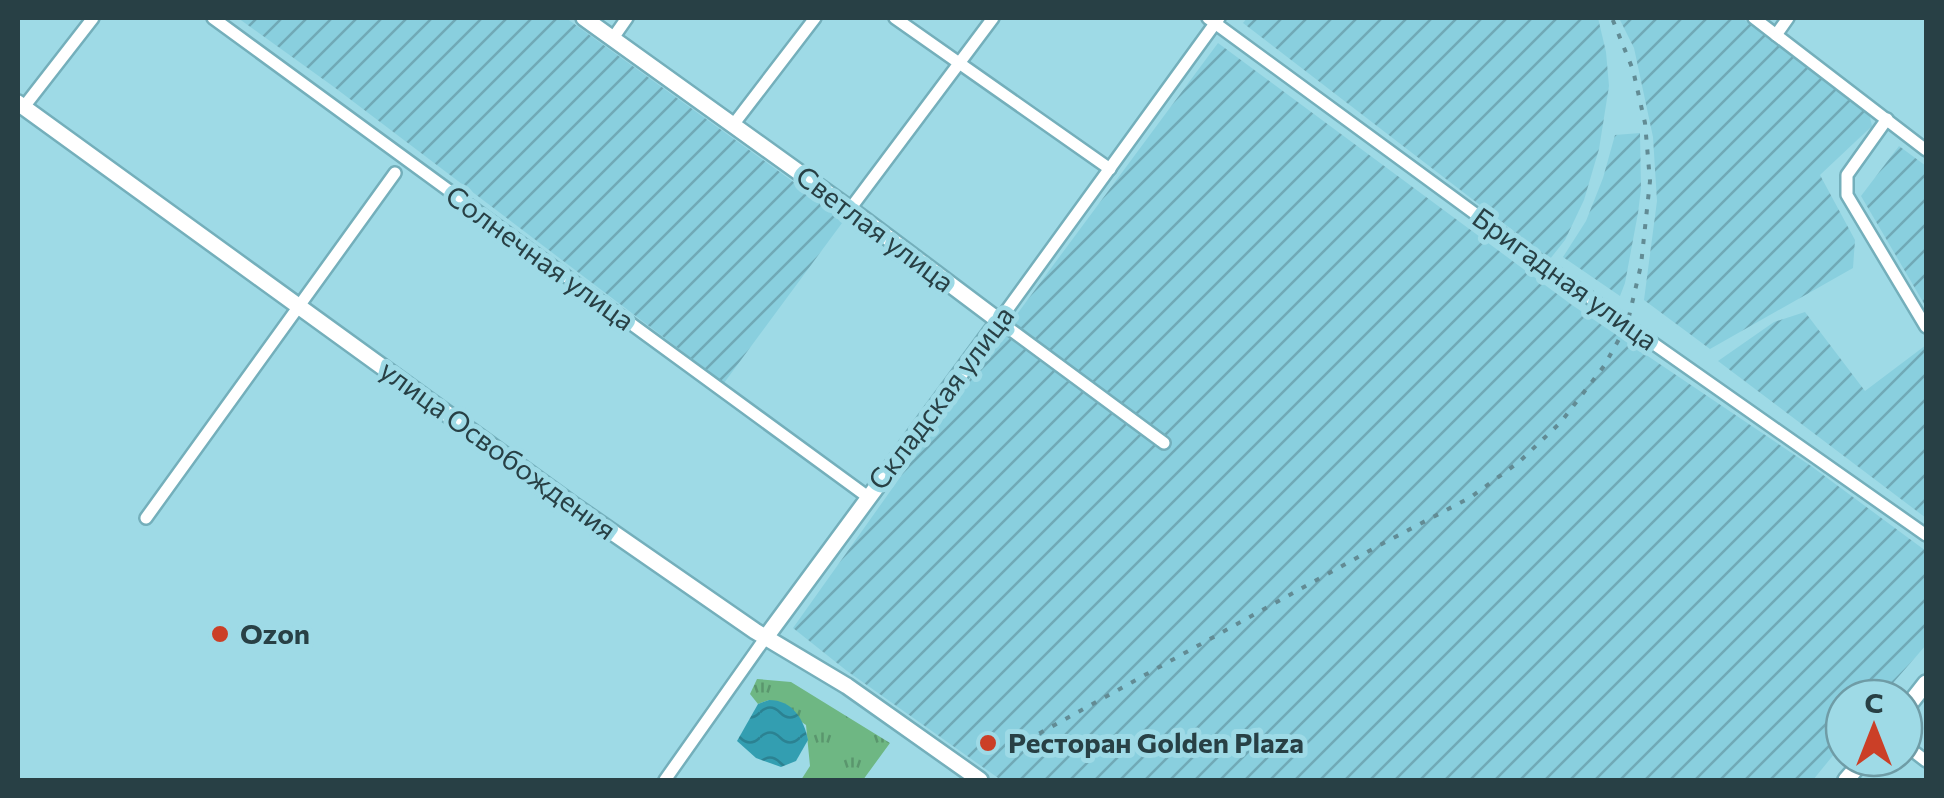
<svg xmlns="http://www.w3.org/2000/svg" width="1944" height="798" viewBox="0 0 1944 798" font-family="Commissioner,sans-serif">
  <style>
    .industrial { fill: url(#industrial-furrows) }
    .grass { fill: url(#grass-tufts) }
    .water { fill: url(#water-waves) }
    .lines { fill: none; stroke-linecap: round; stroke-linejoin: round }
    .street-casing { stroke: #74afbb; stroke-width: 16 }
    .secondary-casing { stroke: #74afbb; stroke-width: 20 }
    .street { stroke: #fff; stroke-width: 11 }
    .secondary { stroke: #fff; stroke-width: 15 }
    .rail { stroke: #628b94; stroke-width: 4; stroke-dasharray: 5 10; stroke-linecap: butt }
    .poi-dot { fill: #cb3f27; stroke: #9edae6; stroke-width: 4 }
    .labels { text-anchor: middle; stroke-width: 10; stroke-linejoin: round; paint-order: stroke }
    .street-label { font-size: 28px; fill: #284045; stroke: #9edae6 }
    .poi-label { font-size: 28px; font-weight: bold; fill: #284045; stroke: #9edae6; text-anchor: start }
  </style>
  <defs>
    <pattern id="industrial-furrows" width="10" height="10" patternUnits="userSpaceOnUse" patternTransform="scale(2.5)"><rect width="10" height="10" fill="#89cfde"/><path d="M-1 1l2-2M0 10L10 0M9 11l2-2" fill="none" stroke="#70a9b6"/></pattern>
    <pattern id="grass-tufts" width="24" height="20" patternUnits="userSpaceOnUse" patternTransform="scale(2.5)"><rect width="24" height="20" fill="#6eb783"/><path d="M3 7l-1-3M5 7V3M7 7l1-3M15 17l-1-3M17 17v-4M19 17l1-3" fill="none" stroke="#5a966d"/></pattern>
    <pattern id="water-waves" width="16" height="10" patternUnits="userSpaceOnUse" patternTransform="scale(2.5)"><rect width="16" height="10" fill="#339eb1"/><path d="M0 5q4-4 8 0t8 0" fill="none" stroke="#2b8292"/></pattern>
  </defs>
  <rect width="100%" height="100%" fill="#9edae6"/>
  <g class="industrial">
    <polygon points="238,18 566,18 845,219 724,383 334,87"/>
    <polygon points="1247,18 1598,18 1606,52 1609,86 1599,149 1584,200 1565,240 1550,259 1243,23"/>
    <polygon points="1619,18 1742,18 1869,113 1872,126 1820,175 1855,240 1853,268 1710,349 1644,300 1657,201 1653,137 1634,48"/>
    <polygon points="1218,43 1572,305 1811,466 1926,551 1926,645 1880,698 1844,698 1844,742 1813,780 1001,780 847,671 793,628 997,341"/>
    <polygon points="1640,133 1641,189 1638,213 1625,283 1620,296 1563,257 1586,221 1603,178 1615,135"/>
    <polygon points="1899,146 1926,166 1926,307 1861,196"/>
    <polygon points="1805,312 1865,391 1926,345 1926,518 1718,361 1774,322"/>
  </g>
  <polygon class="grass" points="757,679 791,682 890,743 863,780 801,780 810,766 806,725 769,700 758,704 750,694"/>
  <path class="water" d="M769,700C792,700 804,719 808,740L796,761L781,767L756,758L737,741L758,704Z"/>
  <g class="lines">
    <g class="street-casing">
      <g id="street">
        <polyline points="213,18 868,497"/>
        <polyline points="895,18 1110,169"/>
        <polyline points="1208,18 1627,325 1926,535"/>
        <polyline points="1754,18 1926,150"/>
        <polyline points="1776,35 1788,18"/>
        <polyline points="613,38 627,18"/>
        <polyline points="23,108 93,18"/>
        <polyline points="1887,119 1847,175 1847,195 1926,327"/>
        <polyline points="733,125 815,18"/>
        <polyline points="850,209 993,18"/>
        <polyline points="1164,443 999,321 1219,18"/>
        <polyline points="146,518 395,173"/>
        <polyline points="1904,744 1926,761"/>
        <polyline points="665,780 766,637"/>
      </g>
    </g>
    <g class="secondary-casing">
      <g id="secondary">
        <polyline points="584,18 850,209 999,321 766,637"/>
        <polyline points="18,103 573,505 755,631 847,686 980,780"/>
        <polyline points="1904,711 1926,683"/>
        <polyline points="1846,780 1865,758"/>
      </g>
    </g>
    <use href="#street" class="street"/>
    <use href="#secondary" class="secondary"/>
    <polyline class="rail" points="1013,748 1378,546 1471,497 1519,462 1561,422 1604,366 1627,325 1641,265 1650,181 1645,123 1633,70 1612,18"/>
  </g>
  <g class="poi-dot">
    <circle cx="220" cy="634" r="10"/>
    <circle cx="988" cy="743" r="10"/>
  </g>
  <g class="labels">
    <g class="street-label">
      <text transform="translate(875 229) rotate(37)" y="10">Светлая улица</text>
      <text transform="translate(540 258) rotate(36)" y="10">Солнечная улица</text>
      <text transform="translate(1565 279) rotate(36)" y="10">Бригадная улица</text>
      <text transform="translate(941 398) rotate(-53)" y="10">Складская улица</text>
      <text transform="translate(498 450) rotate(36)" y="10">улица Освобождения</text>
    </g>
    <g class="poi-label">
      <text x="240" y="644">Ozon</text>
      <text x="1008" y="753">Ресторан Golden Plaza</text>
    </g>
  </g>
  <rect width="1944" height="798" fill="none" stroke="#284045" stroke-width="40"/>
  <g transform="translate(1874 728)"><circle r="48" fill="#9edae6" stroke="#6f9ca6" stroke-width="2.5"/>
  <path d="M0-8L18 38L0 25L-18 38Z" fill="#cb3f27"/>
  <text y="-15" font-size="28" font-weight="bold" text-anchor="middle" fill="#284045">С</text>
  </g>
</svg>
